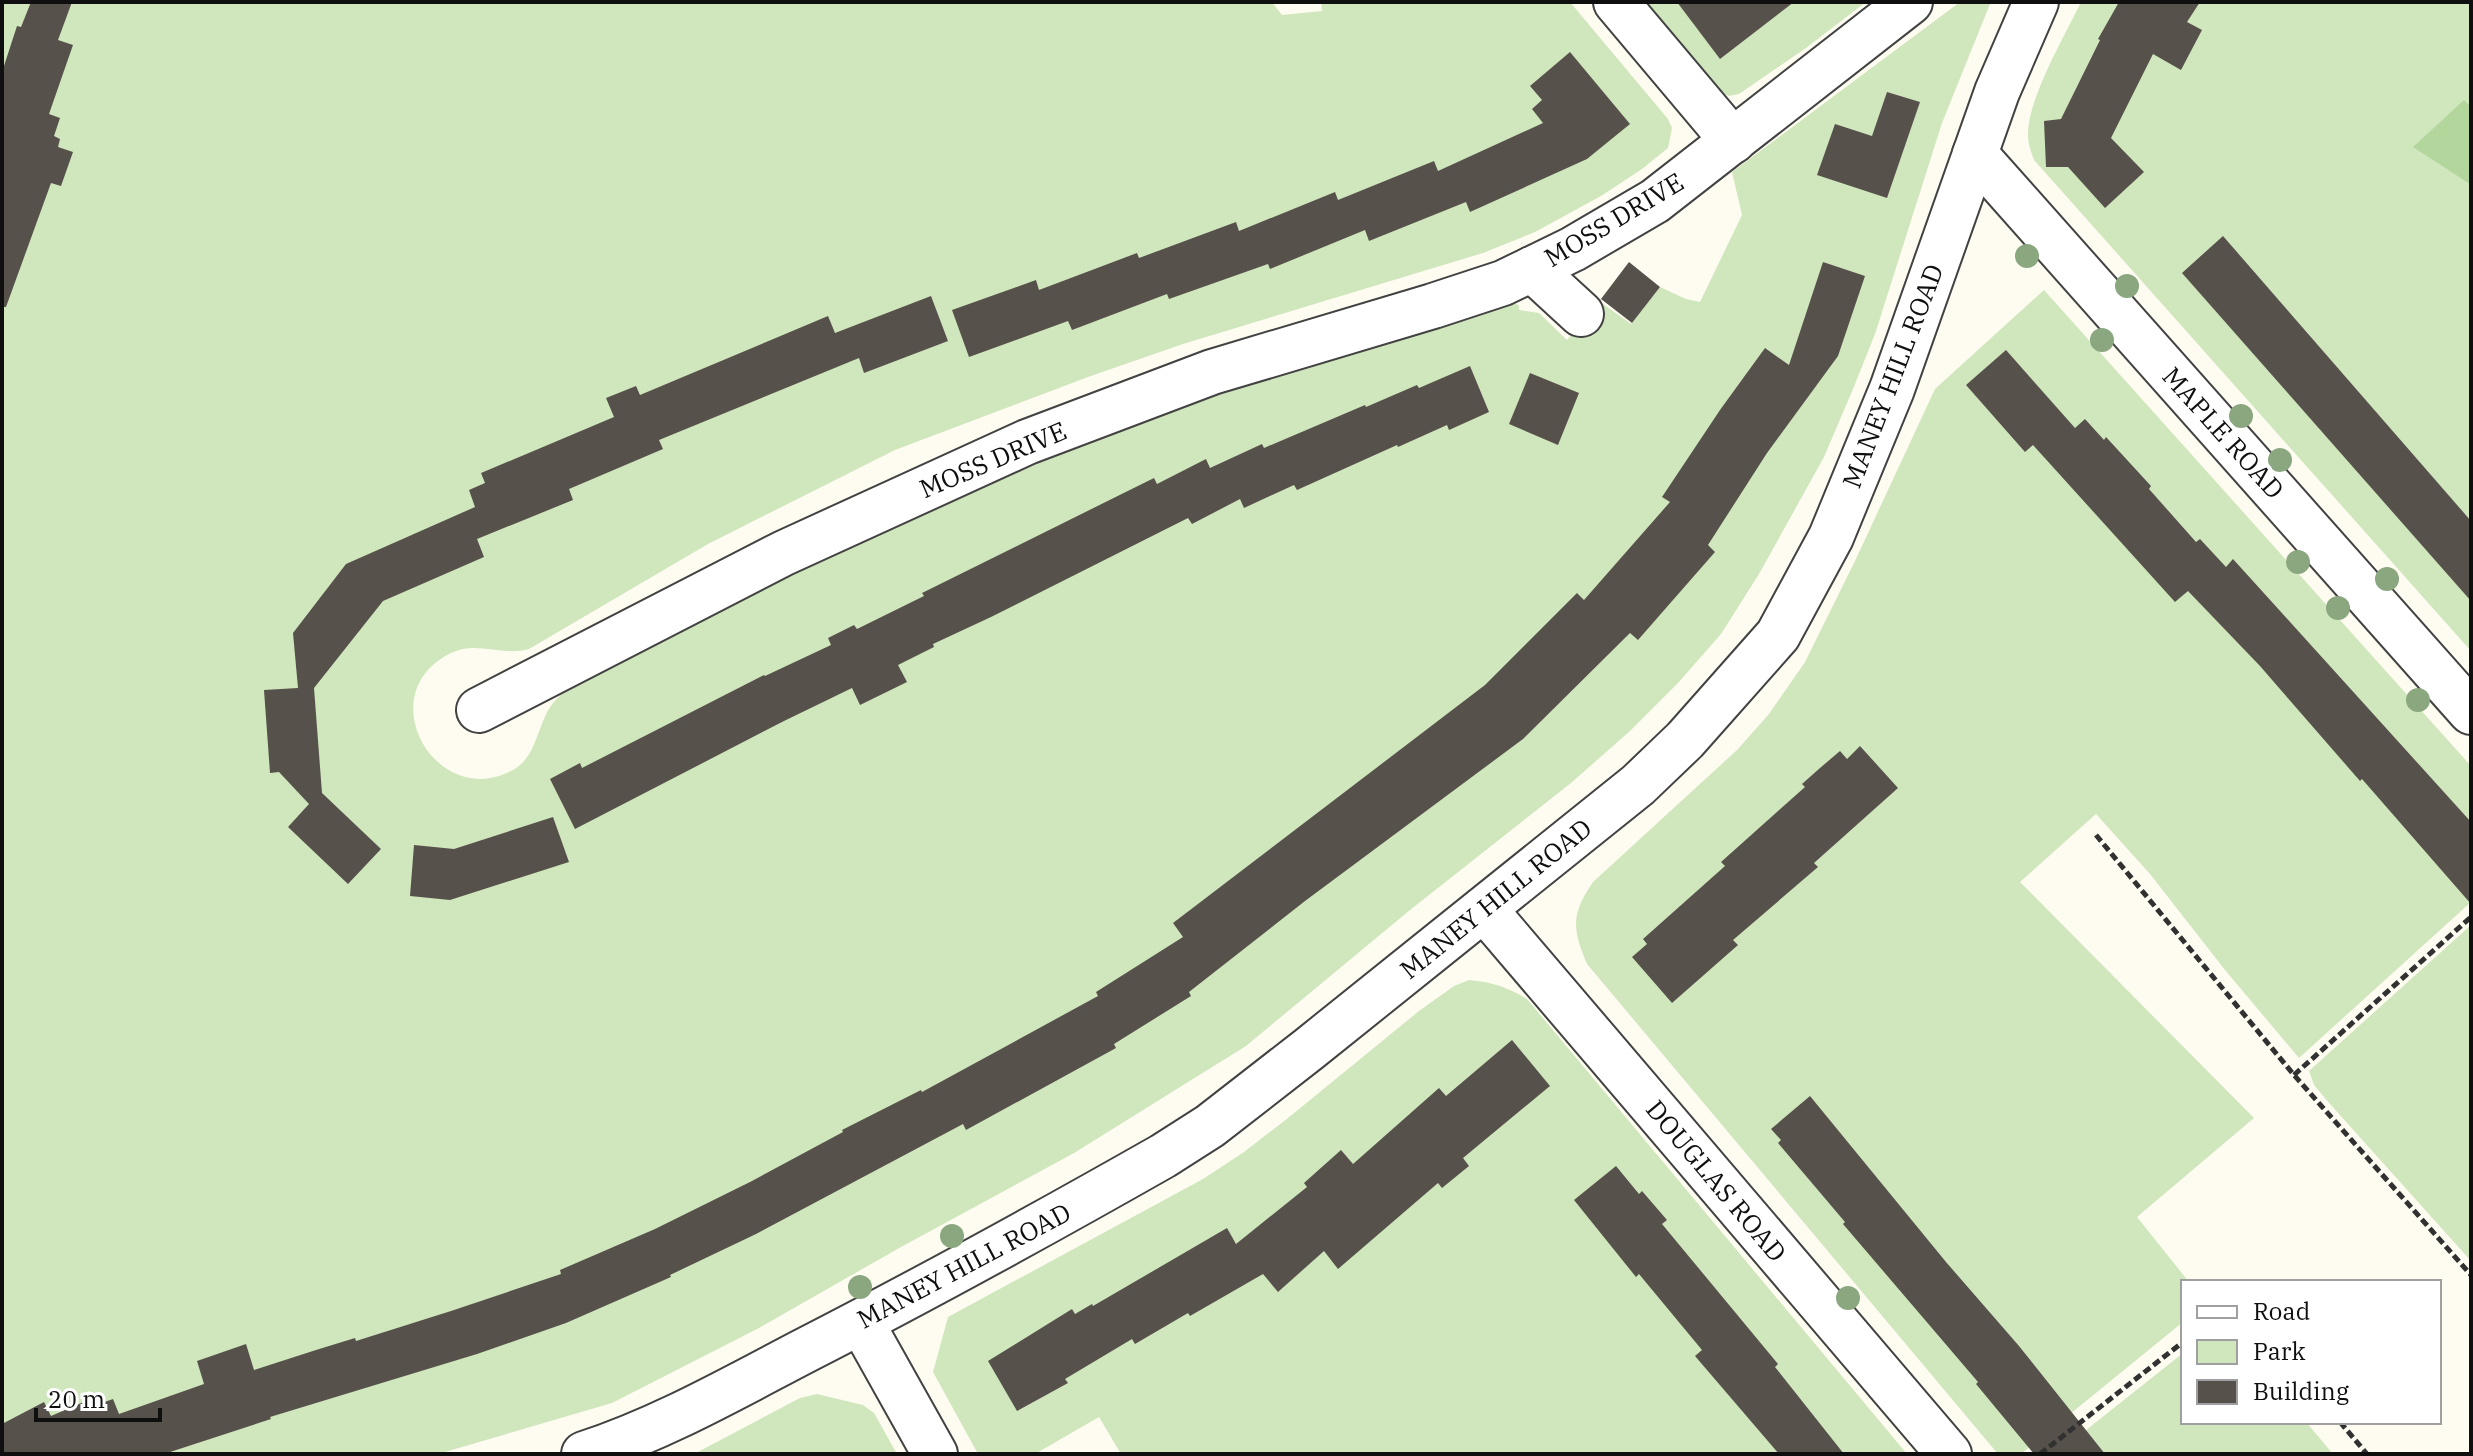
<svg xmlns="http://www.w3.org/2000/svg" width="2473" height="1456" viewBox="0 0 2473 1456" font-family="'IBM Plex Serif',serif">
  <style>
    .green { fill: #d0e6bd }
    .forest { fill: #b3d69d }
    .building { fill: #57514c }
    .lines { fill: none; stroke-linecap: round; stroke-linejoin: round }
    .minor-casing { stroke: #424242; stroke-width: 48 }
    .path { stroke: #313131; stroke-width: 5; stroke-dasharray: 8 4; stroke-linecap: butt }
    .minor { stroke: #fff; stroke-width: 44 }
    .tree { fill: #8aa780 }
    .labels { text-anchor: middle; stroke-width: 8; stroke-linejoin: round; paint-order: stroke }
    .street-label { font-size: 26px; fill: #0f0f0f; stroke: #fff }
  </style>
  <rect width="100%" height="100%" fill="#fefcf1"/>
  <g class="green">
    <path d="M2,2H1272L1282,15L1322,11L1321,2H1570L1668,119L1672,128L1668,148L1642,169L1601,196L1535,232L1483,253L1183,344L1088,377L895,450L708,544L529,649C503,657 477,640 451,653C368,694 437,812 513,770C538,756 537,723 553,703C557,698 562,694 566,690L791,564L1131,421L1352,354L1504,303H1515L1519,306V310L1539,313L1567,340L1599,301L1631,324L1660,287L1686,299L1700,302L1742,215L1732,172L1960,2H1986L1990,4L1942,123L1875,334L1853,389L1824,457L1759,574L1721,634L1678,683L1630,731L1571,783L1410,910L1246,1046L1074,1153L901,1247L759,1328L612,1403L438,1454H2Z"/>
    <polygon points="1636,2 1866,2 1806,48 1739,94 1729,96 1716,91"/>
    <path d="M2081,2H2471V107L2464,101L2414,147L2471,185V651L2034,160C2031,152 2028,144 2028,136C2027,99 2065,36 2081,2Z"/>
    <path d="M2044,290L2471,766V902L2299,1058L2225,970L2150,874L2096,814L2020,882L2254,1118L2137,1217L2189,1282H2183V1322L2021,1454H1998L1587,964C1572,929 1571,914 1593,882L1737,750L1769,714L1805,662L1855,561L1935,389Z"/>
    <polygon points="2471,925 2471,1261 2330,1104 2314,1085 2309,1071"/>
    <path d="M1469,980C1492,982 1507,987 1527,999L1907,1454H1121L1099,1417L1035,1454H978L933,1372L948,1317L1203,1179L1244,1152L1288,1118L1419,1011L1454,986Z"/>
    <polygon points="2183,1353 2183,1422 2306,1422 2333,1454 2056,1454"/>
    <polygon points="817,1394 863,1405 874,1413 897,1454 694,1454 800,1398"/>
  </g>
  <polygon class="forest" points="2464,100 2471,107 2471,185 2413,147"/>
  <g class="building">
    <polygon points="31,2 72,2 58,40 73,45 49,114 60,118 54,136 60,139 58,147 73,152 61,186 51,183 6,307 2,307 2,72 17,26 21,27"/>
    <polygon points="1677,2 1794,2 1720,59"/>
    <polygon points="2119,2 2200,2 2187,22 2202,30 2181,70 2153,54 2111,138 2144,172 2105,208 2068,167 2046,167 2044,121 2061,119 2100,40 2098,39"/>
    <polygon points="1570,52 1630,124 1587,159 1470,212 1466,202 1369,241 1365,230 1270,269 1268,264 1169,299 1167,294 1072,330 1068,321 969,357 952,310 1036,280 1039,290 1137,253 1139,258 1236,222 1239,231 1335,192 1338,200 1434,161 1438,171 1543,123 1532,109 1542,100 1530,86"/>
    <polygon points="1887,92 1920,102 1887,198 1817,175 1835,124 1872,136"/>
    <polygon points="2223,236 2471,521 2471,601 2182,273"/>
    <polygon points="1629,262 1660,287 1632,323 1601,299"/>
    <polygon points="1823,262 1865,276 1838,356 1767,453 1708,545 1715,552 1638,640 1630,633 1523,739 1305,901 1189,992 1191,996 1114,1044 1116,1048 966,1130 963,1124 756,1234 670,1275 671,1277 566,1323 477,1354 270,1417 271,1419 164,1454 2,1454 2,1424 44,1402 51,1416 93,1398 96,1405 113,1399 119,1414 204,1384 197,1361 246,1344 254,1370 316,1350 355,1338 356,1341 451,1311 561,1274 560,1270 655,1229 752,1181 843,1132 842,1130 921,1090 922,1092 1098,996 1096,992 1183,937 1173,923 1485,685 1577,593 1584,600 1670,502 1662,497 1720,410 1765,348 1789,365"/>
    <polygon points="931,296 948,341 864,373 859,358 659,440 663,449 569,489 573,500 477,539 484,557 383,601 314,688 322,793 381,849 348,884 288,827 309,804 279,772 270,773 264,690 298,688 293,633 346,564 475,507 469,490 485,483 481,473 614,417 606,398 636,386 640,395 828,316 835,333"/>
    <polygon points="2006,350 2075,428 2085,419 2104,440 2106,437 2151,486 2149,489 2196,542 2200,539 2226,567 2233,559 2471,822 2471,904 2362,779 2360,781 2260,666 2188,591 2175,602 2033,445 2025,452 1966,385"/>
    <polygon points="1470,366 1489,412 1449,430 1447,425 1398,447 1397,445 1297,490 1294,485 1244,508 1240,499 1192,524 1188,518 991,617 933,644 934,647 898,665 907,682 860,705 852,688 784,721 575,829 550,779 580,763 582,768 764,675 765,676 831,645 828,638 854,625 857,629 924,596 922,593 1154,478 1157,484 1206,459 1210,468 1262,444 1264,448 1365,405 1366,407 1417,385 1419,388"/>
    <polygon points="1530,373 1579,393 1558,445 1509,424"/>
    <polygon points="1860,746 1898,788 1814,863 1818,867 1733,940 1738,945 1672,1003 1632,957 1647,944 1643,939 1725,866 1721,862 1805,787 1802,784 1820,768 1840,751 1847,759"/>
    <polygon points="553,817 569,862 450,900 410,896 414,845 454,849"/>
    <polygon points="1512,1040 1550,1086 1463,1158 1469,1166 1442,1188 1438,1183 1338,1269 1324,1251 1278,1292 1263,1274 1190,1316 1188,1313 1135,1344 1132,1339 1065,1379 1068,1383 1017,1411 988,1361 1072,1309 1075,1314 1092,1304 1093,1306 1227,1228 1236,1244 1307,1187 1304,1183 1341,1150 1353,1164 1439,1088 1446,1096"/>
    <polygon points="1810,1096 1946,1262 2019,1346 2105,1454 2034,1454 1976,1384 1978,1382 1843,1224 1845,1222 1778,1143 1781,1140 1771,1129"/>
    <polygon points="1616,1166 1639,1194 1642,1191 1667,1220 1662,1224 1778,1364 1775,1367 1844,1454 1779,1454 1695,1356 1702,1350 1639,1274 1636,1277 1574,1200"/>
  </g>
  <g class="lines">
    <g class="minor-casing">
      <g id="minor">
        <polyline points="1616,2 1733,141"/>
        <polyline points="1975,154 2471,712"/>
        <polyline points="1532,269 1581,314"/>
        <polyline points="479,710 784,553 1027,442 1212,372 1433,306 1503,283 1532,269 1573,249 1655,201 1910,2"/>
        <polyline points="1484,909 1949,1454"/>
        <polyline points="861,1322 935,1454"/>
        <path d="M584,1454C661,1429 733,1388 804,1351C925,1289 1045,1223 1163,1156L1210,1126L1309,1049L1638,785L1685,740L1778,635L1831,537L1892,389L1997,92L2036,2"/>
      </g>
    </g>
    <g class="path">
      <polyline points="2096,835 2294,1075 2471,1275"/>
      <polyline points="2294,1075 2471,917"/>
      <polyline points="2340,1422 2367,1454"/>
      <polyline points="2040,1454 2183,1342"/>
    </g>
    <use href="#minor" class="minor"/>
  </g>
  <g class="tree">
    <circle cx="2027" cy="256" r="12"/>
    <circle cx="2127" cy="286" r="12"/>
    <circle cx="2102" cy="340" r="12"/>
    <circle cx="2241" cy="416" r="12"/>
    <circle cx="2280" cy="460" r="12"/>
    <circle cx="2298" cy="562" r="12"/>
    <circle cx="2387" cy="579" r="12"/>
    <circle cx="2338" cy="608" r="12"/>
    <circle cx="2418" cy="700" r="12"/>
    <circle cx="952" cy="1236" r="12"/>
    <circle cx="860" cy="1287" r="12"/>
    <circle cx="1848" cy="1298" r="12"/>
  </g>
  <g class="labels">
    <g class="street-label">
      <text transform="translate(1614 220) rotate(-31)" y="9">MOSS DRIVE</text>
      <text transform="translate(1893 376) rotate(-69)" y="9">MANEY HILL ROAD</text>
      <text transform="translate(2223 433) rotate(48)" y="9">MAPLE ROAD</text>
      <text transform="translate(993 460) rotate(-23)" y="9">MOSS DRIVE</text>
      <text transform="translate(1496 899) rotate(-39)" y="9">MANEY HILL ROAD</text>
      <text transform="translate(1716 1181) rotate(50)" y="9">DOUGLAS ROAD</text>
      <text transform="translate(964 1266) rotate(-28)" y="9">MANEY HILL ROAD</text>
    </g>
  </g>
  <rect width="2473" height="1456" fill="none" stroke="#0f0f0f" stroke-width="8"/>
  <rect x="2181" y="1280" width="260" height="144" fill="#ffffff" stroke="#9f9f9f" stroke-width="2"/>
  <rect x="2197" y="1306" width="40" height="12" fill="#ffffff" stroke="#9f9f9f" stroke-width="2"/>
  <text x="2253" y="1320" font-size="24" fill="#0f0f0f">Road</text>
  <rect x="2197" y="1340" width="40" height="24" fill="#d0e6bd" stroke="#9f9f9f" stroke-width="2"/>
  <text x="2253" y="1360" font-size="24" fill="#0f0f0f">Park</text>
  <rect x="2197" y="1380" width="40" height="24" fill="#57514c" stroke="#9f9f9f" stroke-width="2"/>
  <text x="2253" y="1400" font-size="24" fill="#0f0f0f">Building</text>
  <path d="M36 1408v12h124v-12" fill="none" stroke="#0f0f0f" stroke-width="4"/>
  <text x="48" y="1408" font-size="24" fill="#0f0f0f" stroke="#ffffff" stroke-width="6" paint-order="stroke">20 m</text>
</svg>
